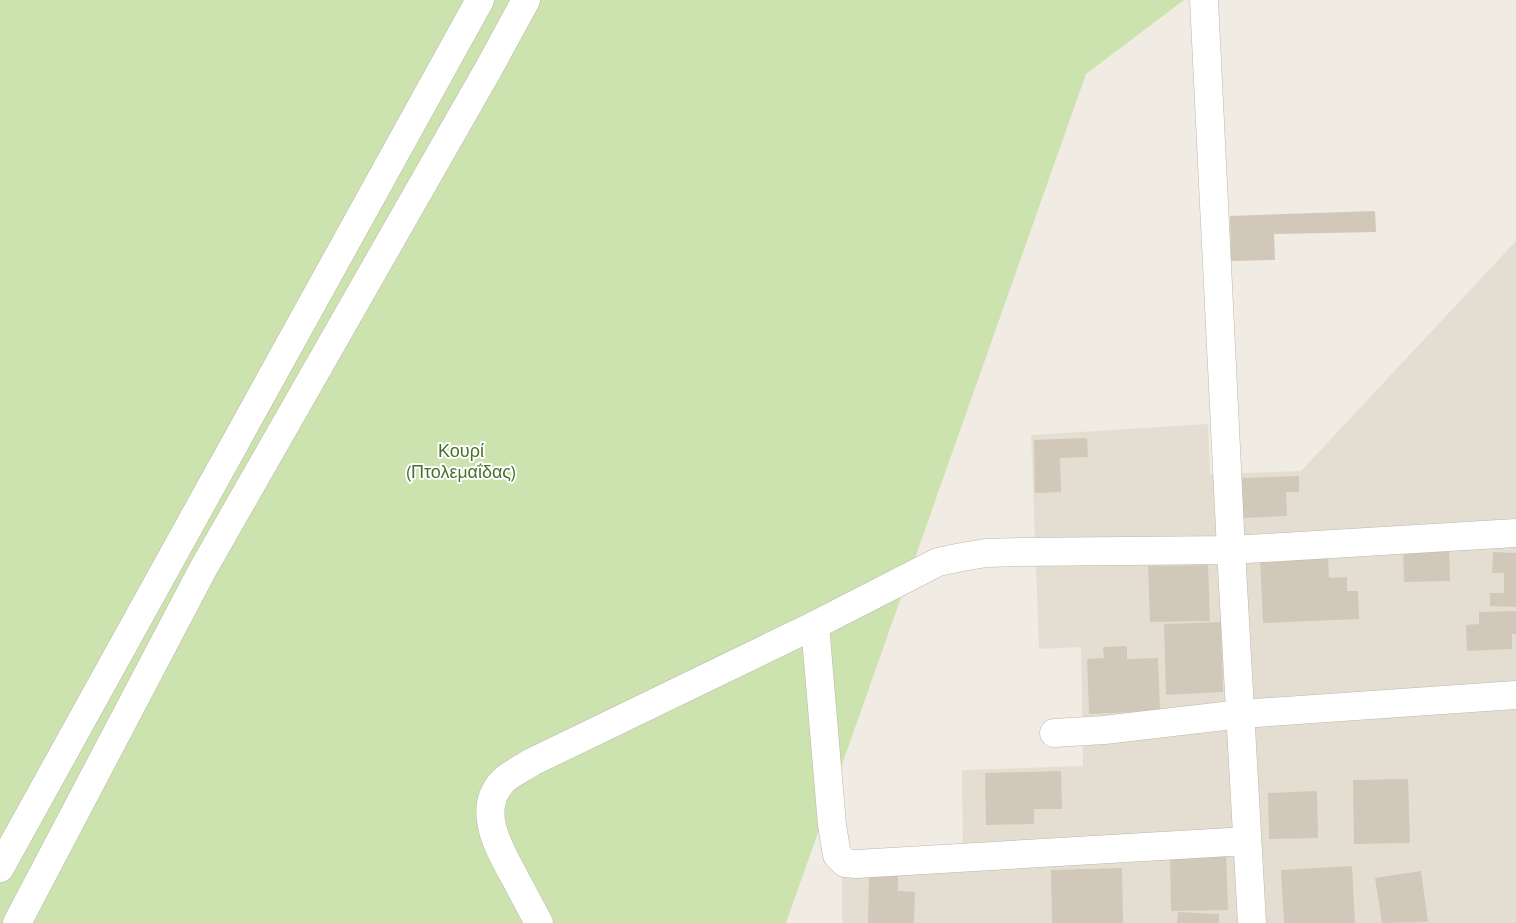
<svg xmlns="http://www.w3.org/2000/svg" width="1516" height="923" viewBox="0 0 1516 923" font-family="'PT Sans',sans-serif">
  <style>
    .residential { fill: #e4ded2 }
    .green { fill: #cce2af }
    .building { fill: #d1c8ba }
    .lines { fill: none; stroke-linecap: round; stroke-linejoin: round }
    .street-casing { stroke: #beb7aa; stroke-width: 29 }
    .street { stroke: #fff; stroke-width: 28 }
    .labels { text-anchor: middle; stroke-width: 4; stroke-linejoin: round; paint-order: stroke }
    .park-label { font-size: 18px; fill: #466f2c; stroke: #fff }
  </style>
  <rect width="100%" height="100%" fill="#f0ece4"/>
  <polygon class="residential" points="1516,241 1516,923 842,923 842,861 963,860 962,770 1083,766 1081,647 1039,649 1031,435 1208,424 1210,474 1301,471"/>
  <polygon class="green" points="0,0 1184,0 1086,74 786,923 0,923"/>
  <g class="building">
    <polygon points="1375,211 1376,232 1274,234 1275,260 1231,261 1230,216"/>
    <polygon points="1087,438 1088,457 1060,458 1061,492 1035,493 1034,440"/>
    <polygon points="1299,476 1299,492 1286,492 1287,516 1243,518 1242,478"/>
    <polygon points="1449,541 1450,581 1404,582 1403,542"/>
    <polygon points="1493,552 1516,553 1516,607 1490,606 1490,593 1504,593 1504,573 1492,573"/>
    <polygon points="1328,553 1329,578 1347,577 1347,591 1358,591 1359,619 1263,623 1260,556"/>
    <polygon points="1208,565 1210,621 1150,622 1148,566"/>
    <polygon points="1516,611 1516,634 1512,634 1512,649 1467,651 1466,625 1479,624 1479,612"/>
    <polygon points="1221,622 1223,692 1166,695 1164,624"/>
    <polygon points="1127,646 1127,659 1158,658 1160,711 1089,714 1087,659 1104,658 1103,647"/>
    <polygon points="1061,771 1062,809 1034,809 1034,824 986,825 985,773"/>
    <polygon points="1408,779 1410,843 1354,844 1353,780"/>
    <polygon points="1317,791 1318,838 1269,839 1268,793"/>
    <polygon points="1226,851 1228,910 1171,911 1170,852"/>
    <polygon points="1352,866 1355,923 1284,923 1281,870"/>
    <polygon points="1122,868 1123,923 1052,923 1051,870"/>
    <polygon points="1421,871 1428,922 1382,923 1375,878"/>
    <polygon points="869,873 898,873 898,891 915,892 914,923 868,923"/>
    <polygon points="1178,912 1219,914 1219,923 1177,923"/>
  </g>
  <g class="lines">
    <g class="street-casing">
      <g id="street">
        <polyline points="1204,0 1231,550 1252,923"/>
        <polyline points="815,625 832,825 837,855 845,863 856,864 1247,841"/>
        <polyline points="1054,733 1104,730 1241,714 1516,695"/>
        <polyline points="0,868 480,0"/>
        <polyline points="17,923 203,569 489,68 526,0"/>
        <path d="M539,923C531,908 523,893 515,878C500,850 475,810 503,781C510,774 523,768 532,762L815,625L938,562L962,557L986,553L1019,552L1231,550L1516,533"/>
      </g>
    </g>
    <use href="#street" class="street"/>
  </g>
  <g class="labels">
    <g class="park-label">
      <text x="461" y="457">Κουρί<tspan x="461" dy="21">(Πτολεμαΐδας)</tspan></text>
    </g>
  </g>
</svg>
